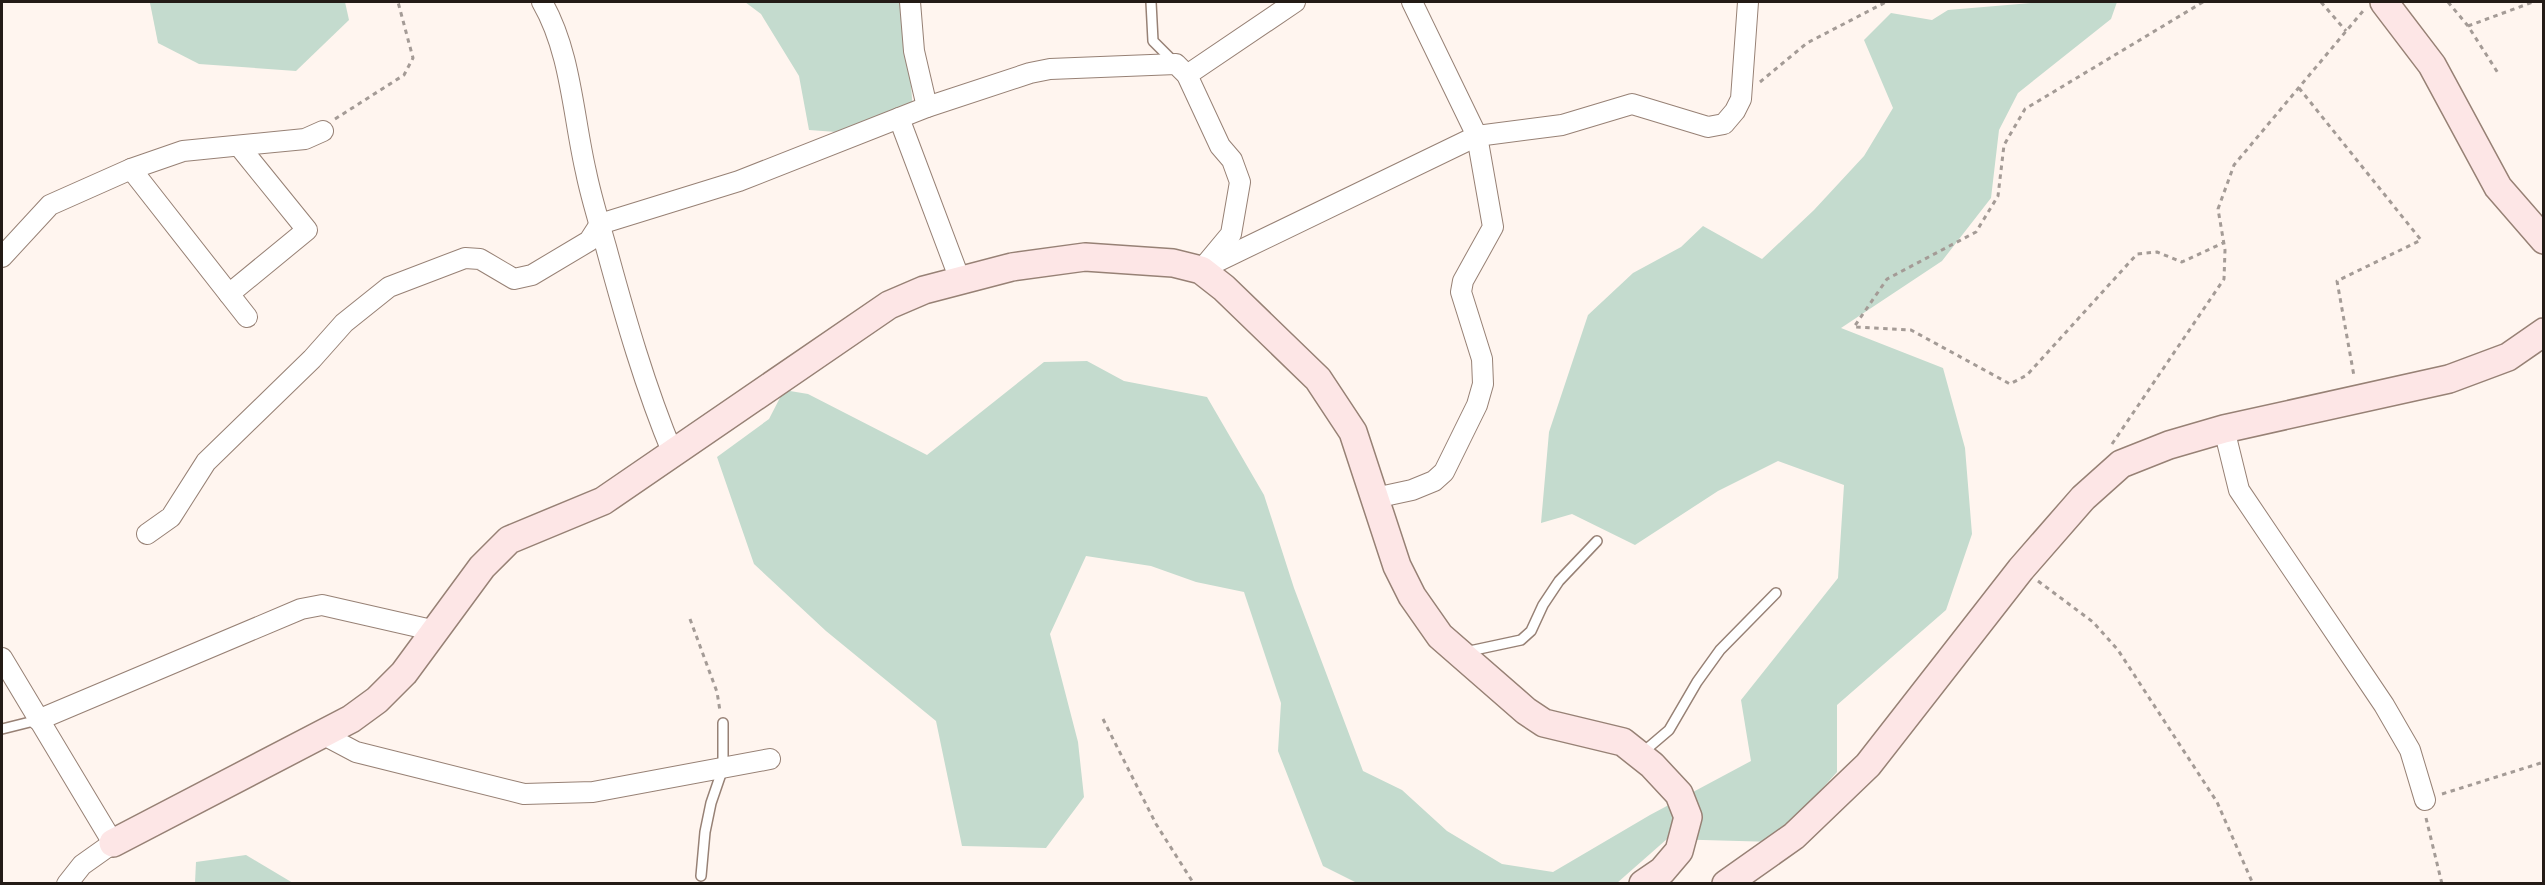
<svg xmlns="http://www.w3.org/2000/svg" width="2545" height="885" viewBox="0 0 2545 885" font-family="'Libre Baskerville',serif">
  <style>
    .green { fill: #c4dbce }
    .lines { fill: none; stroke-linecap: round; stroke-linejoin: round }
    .lane-casing { stroke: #978175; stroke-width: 12 }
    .street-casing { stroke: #978175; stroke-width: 22 }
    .secondary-casing { stroke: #978175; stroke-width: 30 }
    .path { stroke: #a49b96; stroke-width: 3; stroke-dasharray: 4.5 4.5; stroke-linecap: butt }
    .lane { stroke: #fff; stroke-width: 9 }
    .street { stroke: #fff; stroke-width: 20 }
    .secondary { stroke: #fde6e6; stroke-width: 27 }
  </style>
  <rect width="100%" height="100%" fill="#fff5ef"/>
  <g class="green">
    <polygon points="152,2 345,2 349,20 296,71 199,64 158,43 150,3"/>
    <polygon points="745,2 899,2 906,25 913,110 850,133 809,130 799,76 761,14"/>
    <polygon points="2042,2 2117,2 2111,19 2018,93 1999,130 1991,198 1942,261 1841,328 1943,368 1965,448 1972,534 1946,610 1837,705 1837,772 1775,842 1667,839 1617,883 1357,883 1323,866 1278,751 1281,703 1244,592 1196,582 1151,566 1086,556 1050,634 1078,742 1084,797 1046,848 962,846 936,721 826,631 754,564 717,457 769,419 784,390 808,394 927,455 1044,362 1087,361 1124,381 1207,397 1264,495 1294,588 1363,771 1402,790 1447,831 1502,864 1553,872 1650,815 1751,761 1741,700 1838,578 1844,485 1778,461 1718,491 1635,545 1572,514 1541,523 1549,432 1588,315 1633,273 1681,247 1703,226 1762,259 1814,210 1864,156 1893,108 1864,40 1891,13 1932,20 1948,10"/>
    <polygon points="246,855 293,883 195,883 196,862"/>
  </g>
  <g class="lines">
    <g class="lane-casing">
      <g id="lane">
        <polyline points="1151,2 1153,41 1174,62"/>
        <polyline points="1465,652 1521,640 1531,631 1543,605 1559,581 1597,541"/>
        <polyline points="2,729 38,720"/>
        <polyline points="1642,753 1669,730 1697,682 1720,650 1776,593"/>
        <polyline points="701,876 705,832 711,803 723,768 723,723"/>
      </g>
    </g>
    <g class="street-casing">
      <g id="street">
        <path d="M542,2C571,52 573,116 586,172C591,197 599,222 606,247C625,317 645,387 673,454"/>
        <polyline points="910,2 914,51 927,107"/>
        <polyline points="1187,75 1295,2"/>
        <polyline points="899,118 960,280"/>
        <polyline points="131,169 247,317"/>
        <polyline points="2,257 50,205 131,169 183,151 305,139 323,131"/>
        <polyline points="1208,266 1477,136 1562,125 1632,104 1708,127 1724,124 1735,111 1741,99 1748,2"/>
        <polyline points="229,294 307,230 239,146"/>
        <polyline points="2224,429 2239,490 2384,705 2410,750 2425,800"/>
        <polyline points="1375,498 1412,490 1434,481 1444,472 1477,405 1483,384 1482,359 1461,292 1463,281 1493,227 1477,136 1412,2"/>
        <polyline points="147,534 171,517 206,462 312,359 344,323 389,287 465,258 480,259 514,279 532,275 589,241 600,224 739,181 927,107 1030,73 1050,69 1176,64 1187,75 1220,146 1232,160 1240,182 1231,234 1201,270"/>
        <polyline points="2,658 113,843 82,865 67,884"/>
        <polyline points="38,720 301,609 322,605 436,631"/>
        <polyline points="322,734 356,752 524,794 593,792 770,759"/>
      </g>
    </g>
    <g class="secondary-casing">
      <g id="secondary">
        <polyline points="2384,2 2432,65 2498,187 2544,240"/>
        <polyline points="113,843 351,719 377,700 404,673 482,567 509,540 603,501 889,305 924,290 1012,267 1085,257 1173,263 1201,270 1224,288 1318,379 1353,432 1397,566 1412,596 1440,636 1526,711 1544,723 1623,742 1652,765 1679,794 1688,817 1679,851 1662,871 1643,884"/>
        <polyline points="1726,884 1794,836 1868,765 2021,569 2083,498 2121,464 2169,445 2224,429 2449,379 2508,357 2544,332"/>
      </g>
    </g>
    <g class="path">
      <polyline points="2203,2 2025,109 2004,145 1998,196 1976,232 1887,279 1854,327 1911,330 2010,384 2027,375 2137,254 2157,252 2182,262 2223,243"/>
      <polyline points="2321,2 2346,31"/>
      <polyline points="2448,2 2468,26 2498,73"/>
      <polyline points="2468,26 2533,2"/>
      <polyline points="1760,82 1807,43 1886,2"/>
      <polyline points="2299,88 2421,240 2337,281 2354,376"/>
      <polyline points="335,119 404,75 413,58 398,2"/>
      <polyline points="2112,444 2224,279 2225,250 2218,209 2234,165 2363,11"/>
      <polyline points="2038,581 2093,622 2118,650 2217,802 2253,884"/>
      <polyline points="690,619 717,692 720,711"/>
      <polyline points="1103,719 1156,824 1194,884"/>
      <polyline points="2442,794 2544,762"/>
      <polyline points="2426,818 2442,884"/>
    </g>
    <use href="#lane" class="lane"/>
    <use href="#street" class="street"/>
    <use href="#secondary" class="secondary"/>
  </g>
  <rect width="2545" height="885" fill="none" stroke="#231b16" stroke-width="6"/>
</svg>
